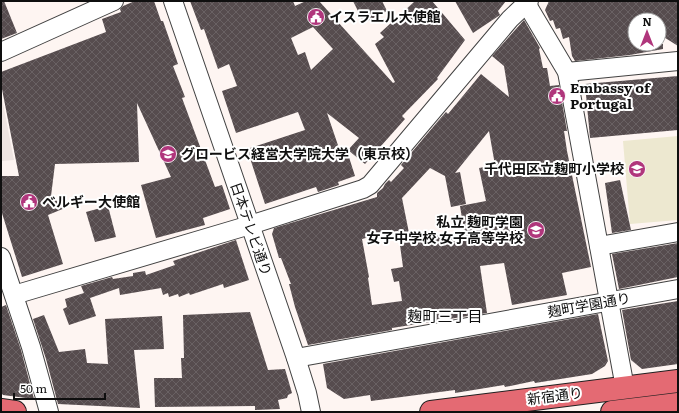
<svg xmlns="http://www.w3.org/2000/svg" width="679" height="413" viewBox="0 0 679 413" font-family="Literata,'Noto Sans JP',serif">
  <style>
    .pitch { fill: #ede8d0 }
    .plaza { fill: #eee4e1 }
    .building { fill: url(#building-cross-hatch); fill-rule: evenodd }
    .lines { fill: none; stroke-linecap: round; stroke-linejoin: round }
    .minor-casing { stroke: #424242; stroke-width: 20 }
    .highway-casing { stroke: #202020; stroke-width: 24 }
    .minor { stroke: #fff; stroke-width: 18 }
    .highway { stroke: #e46a73; stroke-width: 22 }
    .labels { text-anchor: middle; stroke-width: 4; stroke-linejoin: round; paint-order: stroke }
    .poi-label { font-size: 14px; font-weight: bold; fill: #0f0f0f; stroke: #fff; text-anchor: start }
    .street-label { font-size: 14px; fill: #0f0f0f; stroke: #fff }
    .neighbourhood-label { font-size: 15px; fill: #0f0f0f; stroke: #fff }
  </style>
  <defs>
    <pattern id="building-cross-hatch" width="8" height="8" patternUnits="userSpaceOnUse"><rect width="8" height="8" fill="#564c4e"/><path d="M0 0l8 8M0 8l8-8" fill="none" stroke="#696163"/></pattern>
  </defs>
  <rect width="100%" height="100%" fill="#fef5f2"/>
  <polygon class="pitch" points="678,136 678,220 630,224 623,141"/>
  <polygon class="plaza" points="1,93 14,160 1,161"/>
  <g class="building">
    <polygon points="1,1 4,1 17,33 1,39"/>
    <polygon points="135,1 154,1 161,21 163,21 178,64 173,66 185,97 182,98 215,187 222,185 230,209 203,218 205,225 156,238 141,185 171,177 137,103 139,162 55,164 51,196 65,208 48,215 63,264 22,277 1,210 1,176 19,176 1,84 1,72 106,32 102,19 121,12 120,9 123,6"/>
    <path d="M190,1H293L295,6L306,1H319L393,83L395,82L375,44L384,37L380,33L415,1H432L465,40L437,78L438,79L402,116L405,119L365,164L348,150L359,138L327,113L342,157L347,151L355,176L338,182L339,185L318,192L316,187L265,204L247,149L305,130L298,112L236,133L222,91L237,86L229,64L218,69L204,29L201,30ZM313,27L333,49L311,70L305,52L298,55L291,38Z"/>
    <polygon points="353,1 382,1 387,11 364,23"/>
    <polygon points="455,1 506,1 498,11 500,15 473,33"/>
    <polygon points="549,1 678,1 678,46 659,34 659,20 635,20 635,44 663,44 663,49 630,55 575,61 572,56 569,37 563,39 560,28 556,29 553,20 550,21 545,10"/>
    <path d="M524,20L540,48L539,49L543,68H547L550,86L559,85L567,131H564L567,151L591,267L562,273L567,295L512,305L504,263L480,266L487,313L392,328V330L308,345L295,307L289,284H291L281,258H279L272,234L274,228L377,197V193L383,188L385,184L389,180L391,182L404,168L401,165L439,120L446,112L448,114L481,74L509,97L504,66L492,56ZM489,131L495,165L479,168L486,201L460,206L464,231L418,239L417,231L409,233L402,198L430,168L445,176L451,207L466,204L460,172L455,173ZM392,231V232L398,231L403,267L391,269L394,282L399,281L402,301L372,305L368,278L369,277L362,239Z"/>
    <polygon points="678,76 678,130 590,138 585,84"/>
    <polygon points="620,180 631,230 612,233 605,183"/>
    <polygon points="108,206 116,237 95,242 86,212"/>
    <polygon points="236,240 249,280 224,288 223,284 190,295 189,293 179,297 178,294 169,297 168,293 163,295 161,288 120,295 119,288 90,298 96,316 69,325 63,309 67,307 65,299 84,293 81,286 112,277 113,279 133,276 133,273 145,271 146,275 175,265 173,261"/>
    <polygon points="678,243 678,277 619,289 612,254"/>
    <polygon points="678,301 678,364 642,369 631,360 622,310"/>
    <polygon points="6,305 21,350 34,399 3,395 1,393 1,307"/>
    <polygon points="250,312 268,370 285,369 292,393 288,395 287,398 278,400 280,409 255,410 255,406 155,407 154,378 182,378 181,358 184,358 183,315"/>
    <polygon points="598,314 608,361 605,366 592,374 535,383 534,381 505,387 504,385 455,393 455,390 371,401 370,395 344,399 327,388 323,364"/>
    <polygon points="44,315 59,352 85,349 87,363 108,364 105,319 162,316 164,349 134,350 140,408 58,404 46,359 33,319"/>
  </g>
  <g class="lines">
    <g class="minor-casing">
      <g id="minor">
        <polyline points="173,1 296,358 307,393 311,412"/>
        <polyline points="524,1 526,3 567,72 625,388"/>
        <polyline points="1,52 114,1"/>
        <polyline points="567,72 678,61"/>
        <polyline points="599,246 678,232"/>
        <polyline points="1,257 31,347 49,412"/>
        <polyline points="14,295 250,225 363,189 370,185 510,19 529,1"/>
        <polyline points="296,358 678,289"/>
      </g>
    </g>
    <g class="highway-casing">
      <g id="highway">
        <polyline points="1,410 15,412"/>
        <polyline points="431,412 678,381"/>
        <polyline points="612,412 678,404"/>
      </g>
    </g>
    <use href="#minor" class="minor"/>
    <use href="#highway" class="highway"/>
  </g>
  <defs>
    <g id="civic-disc" transform="scale(0.9)"><circle r="9.5" fill="#b0367c" stroke="#fff"/><path d="M-.6-6.5H3V-4.5H.6V-3L4-1V1h2V6H-6V1h2V-1L-.6-3ZM-1.2 2.5V6h2.4V2.5Z" fill="#fff"/></g>
    <g id="university-disc" transform="scale(0.9)"><circle r="9.5" fill="#b0367c" stroke="#fff"/><path d="M0-5L7-2L0 1L-7-2ZM-4 1L0 2.5L4 1V4Q0 6-4 4Z" fill="#fff"/></g>
    <g id="school-disc" transform="scale(0.9)"><circle r="9.5" fill="#b0367c" stroke="#fff"/><path d="M0-5L7-2L0 1L-7-2ZM-4 1L0 2.5L4 1V4Q0 6-4 4Z" fill="#fff"/></g>
  </defs>
  <g fill-rule="evenodd">
    <use href="#civic-disc" x="316" y="17"/>
    <use href="#civic-disc" x="557" y="96"/>
    <use href="#university-disc" x="168" y="154"/>
    <use href="#school-disc" x="637" y="169"/>
    <use href="#civic-disc" x="29" y="202"/>
    <use href="#school-disc" x="536" y="230"/>
  </g>
  <g class="labels">
    <g class="poi-label">
      <text x="329" y="22">イスラエル大使館</text>
      <text x="570" y="93">Embassy of<tspan x="570" dy="16">Portugal</tspan></text>
      <text x="181" y="159">グロービス経営大学院大学（東京校）</text>
      <text x="624" y="174" text-anchor="end">千代田区立麹町小学校</text>
      <text x="42" y="207">ベルギー大使館</text>
      <text x="523" y="227" text-anchor="end">私立 麹町学園<tspan x="523" dy="16">女子中学校 女子高等学校</tspan></text>
    </g>
    <g class="street-label">
      <text transform="translate(251 229) rotate(71)" y="5">日本テレビ通り</text>
      <text transform="translate(589 305) rotate(-10)" y="5">麹町学園通り</text>
      <text transform="translate(555 396) rotate(-7)" y="5">新宿通り</text>
    </g>
    <g class="neighbourhood-label">
      <text x="445" y="322">麹町三丁目</text>
    </g>
  </g>
  <rect width="679" height="413" fill="none" stroke="#0f0f0f" stroke-width="4"/>
  <g transform="translate(647 32)"><circle r="19" fill="#ffffff" stroke="#9f9f9f"/>
  <path d="M0-3L7 15L0 10L-7 15Z" fill="#b0367c"/>
  <text y="-6" font-size="11" font-weight="bold" text-anchor="middle" fill="#0f0f0f">N</text>
  </g>
  <path d="M14 393v6h91v-6" fill="none" stroke="#0f0f0f" stroke-width="2"/>
  <text x="20" y="393" font-size="12" fill="#0f0f0f" stroke="#ffffff" stroke-width="3" paint-order="stroke">50 m</text>
</svg>
